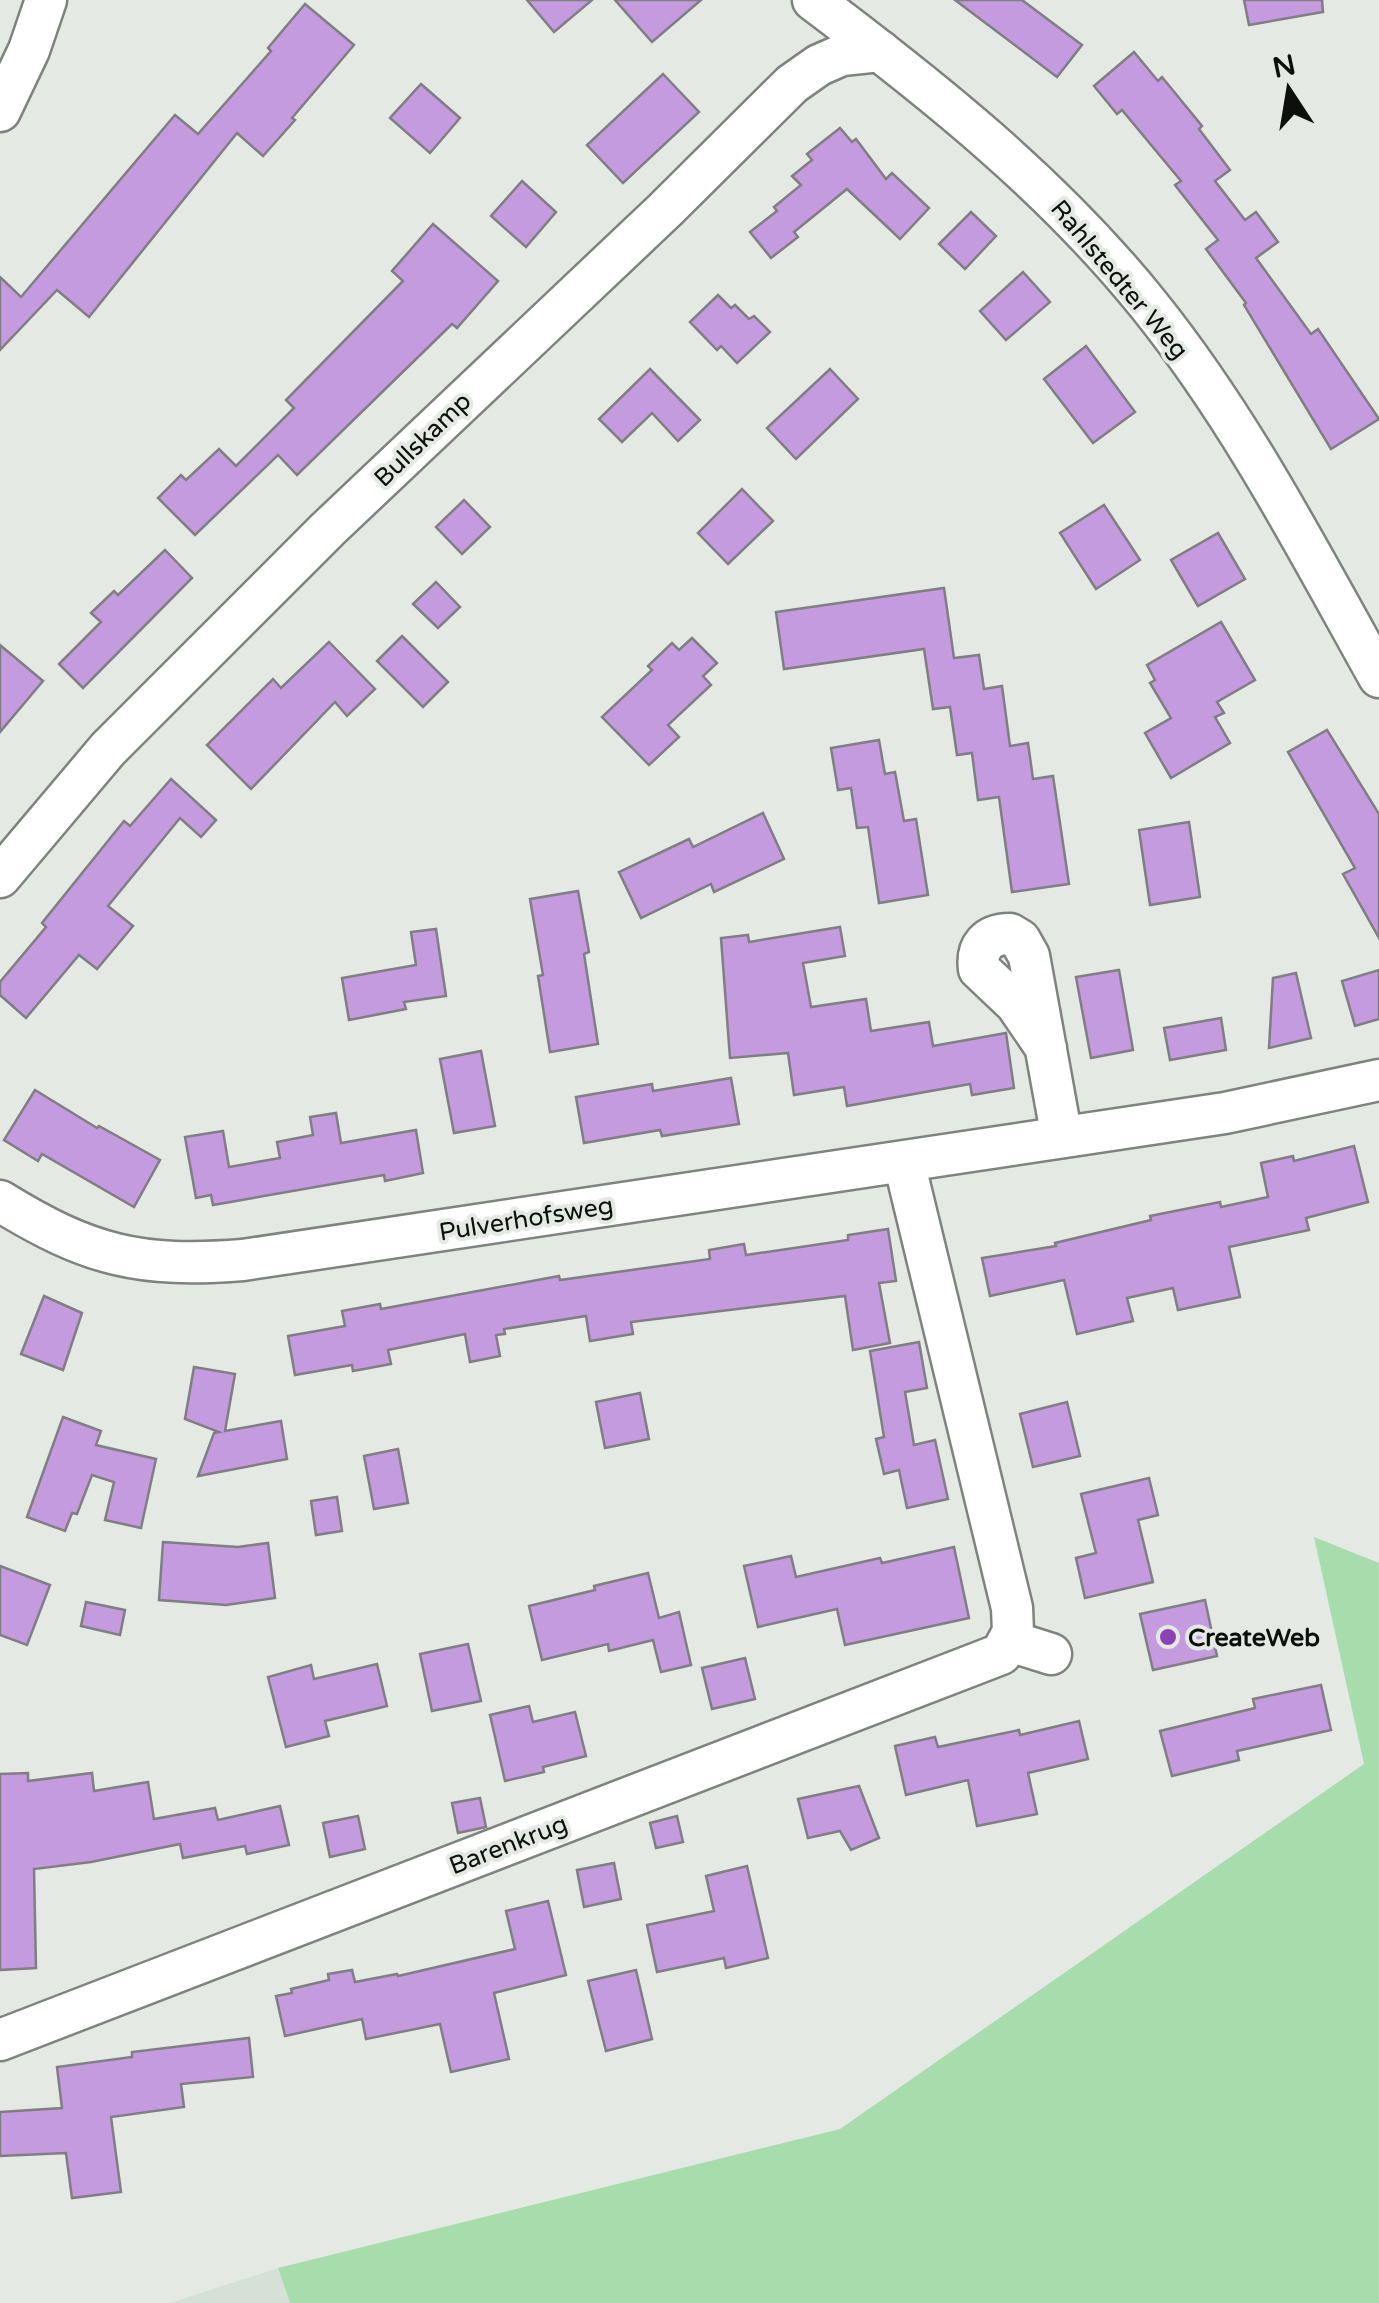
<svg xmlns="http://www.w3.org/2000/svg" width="1379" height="2303" viewBox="0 0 1379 2303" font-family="'Varela Round',sans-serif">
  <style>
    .built { fill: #d5e1d6 }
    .green { fill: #a7dcac }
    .building { fill: #c59be0; stroke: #807d83; stroke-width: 2.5 }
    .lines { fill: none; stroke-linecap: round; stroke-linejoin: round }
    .minor-casing { stroke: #7f837f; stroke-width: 45 }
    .minor { stroke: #fff; stroke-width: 40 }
    .poi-dot { fill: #8d42b4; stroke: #e4e9e4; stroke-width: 4 }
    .labels { text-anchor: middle; stroke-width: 8; stroke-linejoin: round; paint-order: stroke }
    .street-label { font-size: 25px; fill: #0d0f0d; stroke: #e4e9e4 }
    .poi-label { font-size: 25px; font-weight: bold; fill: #0d0f0d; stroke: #e4e9e4; text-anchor: start }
  </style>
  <rect width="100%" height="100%" fill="#e4e9e4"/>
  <polygon class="built" points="278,2268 290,2303 170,2303"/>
  <polygon class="green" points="1314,1537 1379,1563 1379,2303 290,2303 278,2268 840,2129 1364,1764"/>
  <g class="building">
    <polygon points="527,0 592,0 554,32"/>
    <polygon points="615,0 701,0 652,42"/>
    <polygon points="955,0 1022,0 1082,45 1057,77"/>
    <polygon points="1244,0 1322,0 1323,12 1249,25"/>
    <polygon points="305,4 354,45 292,118 295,120 263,156 237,133 89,317 57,290 0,350 0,277 21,297 175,115 198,134 271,51 268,48"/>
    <polygon points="1134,52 1158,81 1162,77 1202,126 1199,129 1230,170 1215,181 1245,220 1256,212 1278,242 1256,258 1311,334 1318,329 1379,419 1331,449 1244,305 1246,303 1206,249 1218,240 1175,185 1181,181 1122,110 1117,114 1094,86"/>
    <polygon points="663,74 699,112 623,183 587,145"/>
    <polygon points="421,84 460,118 430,153 390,118"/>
    <polygon points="840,128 852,142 856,139 886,179 892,173 929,208 900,239 847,189 794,232 798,237 771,258 750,232 777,211 774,207 801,185 792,176 812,160 807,154"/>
    <polygon points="522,181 556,212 526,247 491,216"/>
    <polygon points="971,212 996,236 965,269 939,244"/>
    <polygon points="433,224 498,281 457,328 452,324 297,475 278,455 195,535 158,498 181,475 186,480 219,449 236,466 294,408 286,400 403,281 392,271"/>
    <polygon points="1023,272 1050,302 1006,340 980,311"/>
    <polygon points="718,295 731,308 735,305 749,319 754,316 770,332 737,363 721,346 717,350 690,322"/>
    <polygon points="1086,346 1135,412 1093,443 1044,379"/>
    <polygon points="650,369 700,420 678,441 652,413 622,442 599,419"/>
    <polygon points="830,369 858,399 796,459 767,428"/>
    <polygon points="742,489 773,521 728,564 698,533"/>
    <polygon points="464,500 490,527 462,554 436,527"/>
    <polygon points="1104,505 1140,560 1096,589 1060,533"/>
    <polygon points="1218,533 1245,579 1198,606 1171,560"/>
    <polygon points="165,550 192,578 83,688 59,664 101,622 91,613 114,591 118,595"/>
    <polygon points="436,582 460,607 438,628 413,604"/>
    <polygon points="944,588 954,658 979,655 984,689 1002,686 1010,746 1028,743 1033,779 1053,776 1069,884 1012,892 999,797 978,800 972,753 957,755 950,707 933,709 924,649 784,669 776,612"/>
    <polygon points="1221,622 1255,680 1217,702 1224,713 1215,717 1230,743 1171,778 1145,733 1171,718 1150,683 1155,680 1147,665"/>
    <polygon points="402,636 448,682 423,707 377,661"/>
    <polygon points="692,638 717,663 703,676 711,685 668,725 679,737 649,765 602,717 652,670 648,666 672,643 679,650"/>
    <polygon points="329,642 375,689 347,716 335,702 251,789 207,745 273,679 281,688"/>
    <polygon points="0,645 43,681 0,732"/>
    <polygon points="1327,730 1379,814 1379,938 1343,874 1355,868 1288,752"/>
    <polygon points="879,740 885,774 895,772 904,821 916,819 928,895 879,903 868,827 857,828 851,788 838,790 831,748"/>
    <polygon points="171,779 216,820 201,837 180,818 108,906 133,926 97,969 79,955 26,1018 0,995 0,982 46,927 42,923 124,821 130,826"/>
    <polygon points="763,813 784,859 714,892 711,884 641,918 619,872 689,839 693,847"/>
    <polygon points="1189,822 1200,897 1150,905 1139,830"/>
    <polygon points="578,891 589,952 584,954 598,1044 550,1052 538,976 543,975 530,899"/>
    <polygon points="840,927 845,956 803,963 811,1007 866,999 871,1031 929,1022 933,1046 1006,1033 1014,1088 972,1095 970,1084 847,1106 844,1087 794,1095 788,1053 730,1058 721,938 748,935 749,942"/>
    <polygon points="436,929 446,996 404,1002 406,1009 349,1020 342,978 416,965 411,932"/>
    <polygon points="1119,970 1133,1050 1091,1058 1076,977"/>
    <polygon points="1379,970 1379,1019 1355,1026 1342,981"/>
    <polygon points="1296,973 1311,1038 1269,1048 1273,978"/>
    <polygon points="1221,1018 1226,1050 1170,1060 1164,1028"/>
    <polygon points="481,1051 495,1126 454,1133 440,1059"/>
    <polygon points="731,1078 739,1124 662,1136 660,1130 584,1143 576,1097 652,1084 653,1091"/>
    <polygon points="35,1090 97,1128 99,1126 160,1160 134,1207 42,1154 38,1161 4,1140"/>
    <polygon points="336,1113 341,1143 416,1130 423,1173 385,1181 384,1175 213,1205 211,1195 196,1198 185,1137 223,1131 229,1167 280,1158 277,1142 313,1135 310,1117"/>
    <polygon points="1354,1146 1368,1202 1306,1218 1309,1230 1229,1247 1240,1297 1178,1310 1173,1288 1127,1298 1133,1321 1077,1334 1064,1280 990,1296 982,1258 1056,1246 1055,1243 1151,1220 1150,1216 1220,1202 1221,1207 1268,1197 1261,1163 1293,1156 1294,1161"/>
    <polygon points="888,1229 896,1281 879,1283 890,1343 853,1350 845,1296 631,1322 633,1334 590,1341 586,1316 504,1329 505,1334 496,1335 500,1356 470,1362 465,1334 388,1350 391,1364 353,1371 352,1365 295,1375 288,1336 345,1326 342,1311 380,1304 381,1309 559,1276 560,1280 710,1259 709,1250 744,1244 746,1255 848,1240 848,1235"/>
    <polygon points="44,1296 82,1313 63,1370 21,1354"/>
    <polygon points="919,1342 927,1388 905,1392 914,1445 935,1440 948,1499 907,1508 899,1470 884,1474 876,1439 884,1437 870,1351"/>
    <polygon points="194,1367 235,1374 225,1431 281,1421 287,1459 198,1476 214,1433 219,1432 185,1419"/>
    <polygon points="640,1393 649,1439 605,1448 596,1402"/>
    <polygon points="1067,1402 1080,1456 1033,1467 1020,1414"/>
    <polygon points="63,1417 101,1431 96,1445 156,1459 141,1528 105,1520 114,1482 92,1475 77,1514 72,1513 65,1531 27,1517"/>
    <polygon points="398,1449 408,1503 374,1509 364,1456"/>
    <polygon points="1149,1478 1158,1515 1138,1520 1153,1582 1085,1598 1076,1558 1096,1553 1081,1494"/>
    <polygon points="337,1497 342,1531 316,1535 311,1501"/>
    <polygon points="163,1542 238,1547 268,1543 275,1598 226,1605 159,1600"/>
    <polygon points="954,1547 969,1618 845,1645 837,1609 758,1627 744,1566 791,1556 796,1577 880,1558 882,1563"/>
    <polygon points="0,1566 50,1585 27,1645 0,1635"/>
    <polygon points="648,1573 659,1618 679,1612 691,1665 661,1672 653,1640 609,1651 608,1644 542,1660 529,1606 595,1590 594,1586"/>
    <polygon points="1205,1600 1217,1656 1153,1670 1140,1614"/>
    <polygon points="86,1602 125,1610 120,1635 81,1626"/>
    <polygon points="468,1644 481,1701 432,1711 420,1654"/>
    <polygon points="745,1658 755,1699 712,1709 702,1668"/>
    <polygon points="377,1664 387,1706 325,1721 329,1736 286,1747 268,1677 311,1665 314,1679"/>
    <polygon points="1321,1685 1331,1730 1237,1751 1239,1760 1172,1776 1160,1731 1255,1708 1253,1699"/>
    <polygon points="529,1706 533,1722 575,1712 586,1756 543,1767 544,1772 505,1781 490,1715"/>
    <polygon points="1079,1721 1088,1759 1028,1773 1037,1814 977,1826 968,1780 906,1795 895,1746 935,1737 938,1747 1019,1730 1020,1735"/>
    <polygon points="28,1773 28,1781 92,1773 94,1791 148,1782 154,1819 215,1808 218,1820 280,1806 289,1845 247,1854 245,1846 183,1858 180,1844 91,1862 34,1869 36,1968 0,1970 0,1774"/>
    <polygon points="859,1786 879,1838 851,1850 840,1831 808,1838 798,1799"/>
    <polygon points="480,1798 486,1827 458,1833 452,1803"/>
    <polygon points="358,1816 365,1849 330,1857 323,1823"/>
    <polygon points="677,1816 683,1842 656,1848 650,1823"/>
    <polygon points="614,1863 621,1899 584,1907 577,1870"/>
    <polygon points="747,1866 768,1958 726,1968 724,1958 657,1972 647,1925 714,1911 706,1876"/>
    <polygon points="548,1901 566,1975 494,1993 509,2059 451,2072 440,2024 366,2039 362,2019 285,2036 276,1996 292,1993 291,1989 329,1980 328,1974 352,1970 355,1982 397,1974 398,1976 515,1949 506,1911"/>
    <polygon points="636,1970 652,2039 606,2051 588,1981"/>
    <polygon points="249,2038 253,2077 181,2084 184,2107 111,2117 121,2192 72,2198 66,2153 0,2156 0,2112 62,2108 57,2067 132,2057 132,2052"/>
  </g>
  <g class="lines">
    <g class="minor-casing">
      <g id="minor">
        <path d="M813,0C934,91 1053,186 1148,304C1240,418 1308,550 1379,677"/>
        <polyline points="0,111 29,50 46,0"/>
        <polyline points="0,877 108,749 328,529 665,210 792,84 819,65 842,55 880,51"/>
        <path d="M1046,1048L1016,1004L979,969C976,947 987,934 1010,934L1020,940L1029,956L1058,1116L1062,1137"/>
        <path d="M0,1201C89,1256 140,1268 243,1260L1225,1113L1379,1080"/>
        <polyline points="1010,1641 1051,1654"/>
        <polyline points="0,2040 1001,1654 1013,1632 1012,1608 904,1162"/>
      </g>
    </g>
    <use href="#minor" class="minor"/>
  </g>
  <circle class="poi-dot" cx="1168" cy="1637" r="10"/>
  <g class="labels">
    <g class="street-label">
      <text transform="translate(1120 279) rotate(50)" y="9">Rahlstedter Weg</text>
      <text transform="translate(422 439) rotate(-44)" y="9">Bullskamp</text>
      <text transform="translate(526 1218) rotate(-9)" y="9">Pulverhofsweg</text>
      <text transform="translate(508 1844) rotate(-21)" y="9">Barenkrug</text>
    </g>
    <g class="poi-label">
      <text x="1188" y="1646">CreateWeb</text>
    </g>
  </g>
  <g transform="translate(1289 90) rotate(348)" stroke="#e4e9e4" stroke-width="8" paint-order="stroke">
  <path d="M0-8L18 38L0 25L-18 38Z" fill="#0d0f0d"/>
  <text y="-15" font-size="28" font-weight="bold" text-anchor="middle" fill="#0d0f0d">N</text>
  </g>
</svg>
